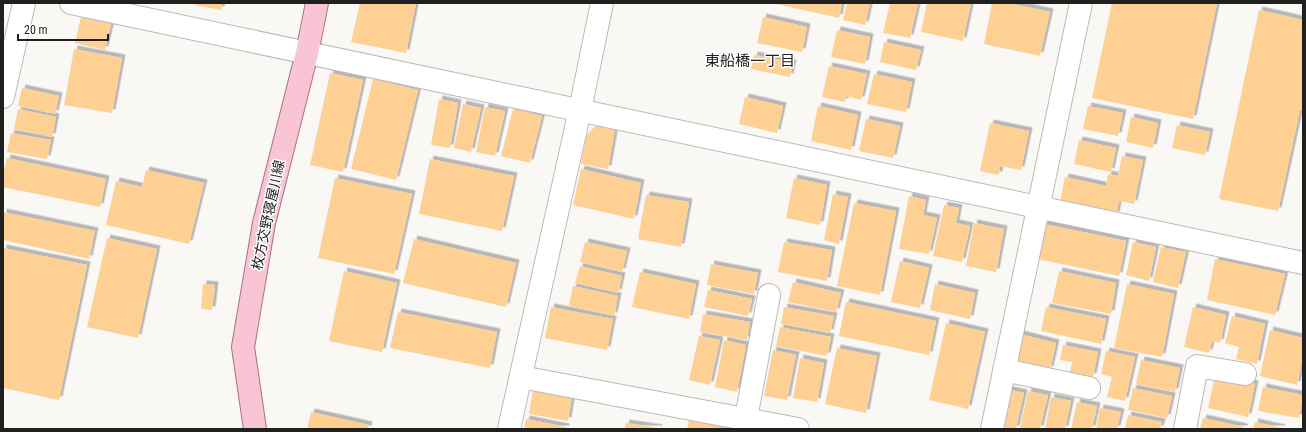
<svg xmlns="http://www.w3.org/2000/svg" width="1306" height="432" viewBox="0 0 1306 432" font-family="'Roboto Condensed','Noto Sans JP',sans-serif">
  <style>
    .building { fill: #fed094; filter: url(#shadow) }
    .lines { fill: none; stroke-linecap: round; stroke-linejoin: round }
    .minor-casing { stroke: #bcbab8; stroke-width: 24 }
    .major-casing { stroke: #aa7181; stroke-width: 24 }
    .minor { stroke: #fff; stroke-width: 22 }
    .major { stroke: #f9c4d3; stroke-width: 22 }
    .labels { text-anchor: middle; stroke-width: 3; stroke-linejoin: round; paint-order: stroke }
    .street-label { font-size: 14px; fill: #20201f; stroke: #fff }
    .neighbourhood-label { font-size: 15px; fill: #20201f; stroke: #fff }
  </style>
  <defs>
    <filter id="shadow"><feDropShadow dx="3.5" dy="-3.5" stdDeviation="0" flood-color="#0004"/></filter>
  </defs>
  <rect width="100%" height="100%" fill="#faf8f5"/>
  <g class="building">
    <polygon points="195,3 222,3 221,10 195,5"/>
    <polygon points="360,3 416,3 406,53 351,42"/>
    <polygon points="772,3 842,3 839,18"/>
    <polygon points="847,3 870,3 865,25 843,20"/>
    <polygon points="890,3 918,3 910,38 883,33"/>
    <polygon points="927,3 971,3 963,41 921,32"/>
    <polygon points="992,3 1008,3 1050,12 1040,56 984,44"/>
    <polygon points="1112,3 1217,3 1193,119 1092,98"/>
    <polygon points="1259,10 1303,20 1303,111 1300,110 1278,211 1219,199"/>
    <polygon points="81,17 111,24 105,50 75,43"/>
    <polygon points="763,17 807,27 802,52 757,43"/>
    <polygon points="837,30 870,37 865,64 831,57"/>
    <polygon points="884,42 921,50 916,70 880,62"/>
    <polygon points="74,49 122,58 112,113 64,105"/>
    <polygon points="754,55 793,63 790,77 751,69"/>
    <polygon points="829,66 867,74 861,100 846,96 845,102 822,97"/>
    <polygon points="330,73 363,80 343,172 310,165"/>
    <polygon points="874,74 912,82 906,112 867,104"/>
    <polygon points="373,79 418,90 396,180 351,169"/>
    <polygon points="22,88 59,96 55,114 18,106"/>
    <polygon points="745,97 783,106 777,133 739,124"/>
    <polygon points="439,99 458,103 450,148 431,145"/>
    <polygon points="463,104 481,108 471,152 454,148"/>
    <polygon points="818,106 858,115 851,150 811,141"/>
    <polygon points="1088,106 1123,113 1118,136 1083,129"/>
    <polygon points="485,107 505,111 495,156 476,152"/>
    <polygon points="18,109 56,117 52,137 14,129"/>
    <polygon points="513,109 542,116 530,163 501,156"/>
    <polygon points="1131,117 1158,123 1153,148 1126,142"/>
    <polygon points="866,119 900,126 893,158 859,151"/>
    <polygon points="990,123 1029,131 1021,170 1000,166 999,175 980,171"/>
    <polygon points="1177,125 1210,132 1205,155 1172,148"/>
    <polygon points="596,126 615,129 608,169 581,164 586,136"/>
    <polygon points="11,133 51,140 47,159 7,152"/>
    <polygon points="1079,140 1116,148 1111,172 1074,164"/>
    <polygon points="1122,156 1143,160 1134,204 1119,201 1116,215 1060,203 1065,177 1106,186 1108,174 1118,176"/>
    <polygon points="7,158 106,179 100,207 3,187 3,174"/>
    <polygon points="430,159 514,176 502,231 419,214"/>
    <polygon points="581,169 641,183 634,219 573,205"/>
    <polygon points="146,170 204,183 189,244 106,225 116,181 142,187"/>
    <polygon points="335,178 412,194 394,274 318,258"/>
    <polygon points="794,178 827,185 820,225 786,218"/>
    <polygon points="833,194 848,197 839,244 824,240"/>
    <polygon points="646,195 689,202 681,247 638,239"/>
    <polygon points="909,196 926,200 923,215 937,218 929,254 899,249"/>
    <polygon points="854,203 896,211 880,295 837,286"/>
    <polygon points="944,205 959,208 956,223 970,226 962,262 933,256"/>
    <polygon points="3,212 95,231 89,259 3,240"/>
    <polygon points="974,223 1004,229 996,272 966,266"/>
    <polygon points="1044,224 1126,241 1119,276 1037,259"/>
    <polygon points="107,238 157,249 138,338 87,327"/>
    <polygon points="414,239 516,263 506,307 403,283"/>
    <polygon points="585,242 627,251 622,272 580,262"/>
    <polygon points="784,242 832,250 827,281 778,272"/>
    <polygon points="1133,242 1156,247 1149,281 1126,275"/>
    <polygon points="1161,247 1186,252 1178,288 1153,282"/>
    <polygon points="3,248 87,265 59,400 3,388"/>
    <polygon points="1215,259 1285,274 1275,315 1207,300"/>
    <polygon points="900,261 929,268 920,308 891,302"/>
    <polygon points="711,264 758,273 754,294 707,285"/>
    <polygon points="580,266 622,276 618,293 575,283"/>
    <polygon points="344,271 397,283 382,352 329,341"/>
    <polygon points="1059,271 1116,283 1111,314 1052,303"/>
    <polygon points="640,272 696,284 689,319 632,307"/>
    <polygon points="793,282 841,293 836,312 788,302"/>
    <polygon points="203,284 215,285 212,310 201,309"/>
    <polygon points="935,284 975,293 970,319 930,310"/>
    <polygon points="1127,284 1174,294 1162,357 1114,348"/>
    <polygon points="573,286 618,296 614,316 569,306"/>
    <polygon points="708,290 752,299 748,316 704,307"/>
    <polygon points="846,302 936,321 929,355 839,336"/>
    <polygon points="551,307 613,319 607,350 545,338"/>
    <polygon points="784,307 834,316 830,333 781,324"/>
    <polygon points="1046,307 1106,319 1101,344 1041,331"/>
    <polygon points="1193,307 1226,315 1220,343 1212,341 1209,353 1184,347"/>
    <polygon points="398,312 497,332 490,368 390,348"/>
    <polygon points="703,314 750,322 747,340 700,332"/>
    <polygon points="1232,316 1265,324 1257,364 1236,359 1239,347 1225,343"/>
    <polygon points="946,323 985,332 968,409 929,400"/>
    <polygon points="780,327 831,337 827,356 776,346"/>
    <polygon points="1270,330 1303,338 1303,355 1297,385 1260,376"/>
    <polygon points="1020,334 1056,343 1050,370 1013,362"/>
    <polygon points="699,336 720,340 710,385 689,380"/>
    <polygon points="724,340 746,345 737,392 715,387"/>
    <polygon points="1063,345 1098,352 1093,377 1070,372 1072,362 1060,360"/>
    <polygon points="837,348 877,356 866,413 825,404"/>
    <polygon points="773,350 796,355 787,400 764,396"/>
    <polygon points="1106,351 1135,357 1125,401 1107,397 1112,377 1101,374"/>
    <polygon points="800,358 824,363 817,402 793,398"/>
    <polygon points="1141,360 1180,368 1175,392 1136,384"/>
    <polygon points="1215,376 1255,384 1248,417 1208,408"/>
    <polygon points="1263,387 1303,395 1299,418 1258,411"/>
    <polygon points="1133,388 1172,396 1167,418 1128,410"/>
    <polygon points="533,389 572,396 568,421 529,414"/>
    <polygon points="1006,389 1024,393 1016,429 998,429"/>
    <polygon points="1028,391 1048,395 1040,429 1020,429"/>
    <polygon points="1051,397 1071,401 1065,429 1045,429"/>
    <polygon points="1077,402 1097,406 1092,429 1071,429"/>
    <polygon points="1100,408 1121,412 1117,429 1096,429"/>
    <polygon points="311,412 369,425 368,429 307,429"/>
    <polygon points="1128,415 1162,422 1160,429 1125,429"/>
    <polygon points="1203,418 1244,427 1244,429 1200,429"/>
    <polygon points="526,419 566,427 566,429 524,429"/>
    <polygon points="689,420 730,428 730,429 687,429"/>
    <polygon points="1255,422 1282,428 1282,429 1253,429"/>
    <polygon points="626,423 659,428 659,429 625,429"/>
  </g>
  <g class="lines">
    <g class="minor-casing">
      <g id="minor">
        <polyline points="71,3 1303,263"/>
        <polyline points="3,97 24,3"/>
        <polyline points="1004,370 1089,388"/>
        <polyline points="521,377 798,429"/>
        <polyline points="509,429 580,110 602,3"/>
        <polyline points="744,429 769,295"/>
        <polyline points="992,429 1081,3"/>
        <polyline points="1185,429 1197,366 1245,374"/>
      </g>
    </g>
    <g class="major-casing">
      <polyline id="major" points="255,429 243,347 264,223 307,53 317,3"/>
    </g>
    <use href="#minor" class="minor"/>
    <use href="#major" class="major"/>
  </g>
  <g class="labels">
    <g class="street-label">
      <text transform="translate(268 215) rotate(-78)" y="5">枚方交野寝屋川線</text>
    </g>
    <g class="neighbourhood-label">
      <text x="750" y="66">東船橋一丁目</text>
    </g>
  </g>
  <rect width="1306" height="432" fill="none" stroke="#20201f" stroke-width="8"/>
  <path d="M18 34v6h90v-6" fill="none" stroke="#20201f" stroke-width="2"/>
  <text x="24" y="34" font-size="12" fill="#20201f" stroke="#ffffff" stroke-width="3" paint-order="stroke">20 m</text>
</svg>
